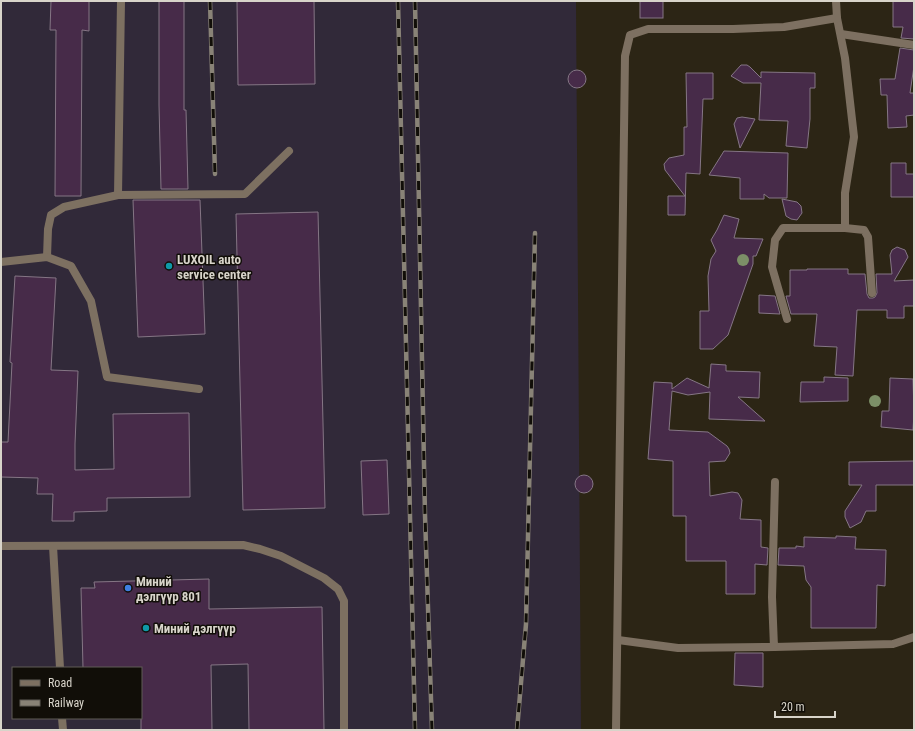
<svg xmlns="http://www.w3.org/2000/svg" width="915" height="731" viewBox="0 0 915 731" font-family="'Roboto Condensed',sans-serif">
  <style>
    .industrial { fill: #312939; fill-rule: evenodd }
    .building { fill: #472b49; stroke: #857685 }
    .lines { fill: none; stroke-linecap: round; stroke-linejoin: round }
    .service { stroke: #7d7061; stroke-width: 8 }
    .minor { stroke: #7d7061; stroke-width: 8 }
    .rail-casing { stroke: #898377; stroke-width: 4.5 }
    .rail { stroke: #110e08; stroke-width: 3; stroke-dasharray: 9; stroke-linecap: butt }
    .tree { fill: #7c8f67 }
    .culture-dot { fill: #0f9aa8; stroke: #110e08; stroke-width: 1.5 }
    .shop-dot { fill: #3f7fe0; stroke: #110e08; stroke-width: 1.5 }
    .labels { text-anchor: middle; stroke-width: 3; stroke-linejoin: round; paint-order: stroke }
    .poi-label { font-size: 13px; font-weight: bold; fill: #d8d4ca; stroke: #110e08; text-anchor: start }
  </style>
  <rect width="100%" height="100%" fill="#2c2515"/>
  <path class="industrial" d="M1,1H576L581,730H1ZM13,668H141V718H13Z"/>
  <g class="building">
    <polygon points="51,1 89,1 89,31 82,30 81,196 55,196 56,30 50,30"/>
    <polygon points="159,1 184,1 184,110 186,110 188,189 161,189 159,105"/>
    <polygon points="237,1 314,1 315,84 238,85"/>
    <rect x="640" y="1" width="23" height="17"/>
    <polygon points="893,1 914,1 914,39 901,38 903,27 893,27"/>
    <polygon points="900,48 914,50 914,66 910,93 914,93 914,115 906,116 907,127 888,128 887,95 881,95 880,79 895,79"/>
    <polygon points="741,65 747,65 750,67 761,78 761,72 815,73 815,88 810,88 810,119 807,148 786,146 788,121 759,120 761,83 743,83 731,76"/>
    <circle cx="577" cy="79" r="9"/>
    <polygon points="686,73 713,73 713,99 703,99 700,174 686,173 685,215 668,215 668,196 685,196 665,170 664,164 669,158 684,155 684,127 687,127"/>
    <polygon points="742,117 755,119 740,148 734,124 737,118"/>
    <polygon points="724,151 788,153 787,198 769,198 764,194 764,199 740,199 740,178 709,175"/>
    <polygon points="891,163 906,163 906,174 914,174 914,197 891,197"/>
    <polygon points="782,199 797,202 801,206 802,213 797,220 791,219 786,216"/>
    <polygon points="133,200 200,200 205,334 138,337"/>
    <polygon points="318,212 325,508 243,510 236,214"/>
    <polygon points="724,215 739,219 734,238 763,239 756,256 753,256 753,264 728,335 713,349 700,349 700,311 709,311 708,276 711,259 716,251 711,240 717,230"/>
    <polygon points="897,247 905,250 908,257 894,281 914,280 914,306 904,306 904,318 887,318 887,310 857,310 853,376 835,375 837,347 814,346 817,314 791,314 786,296 790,296 790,270 807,270 807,269 848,269 848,274 865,274 867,294 869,298 873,298 875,297 877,293 876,274 892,274 890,255 892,250"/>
    <polygon points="15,276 56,278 51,370 78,371 75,444 75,470 114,469 113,414 189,413 190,497 107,498 107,511 74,512 74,521 52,521 53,494 37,494 38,478 1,477 1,442 8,442 12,363 10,362"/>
    <polygon points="759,295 775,296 780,314 759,313"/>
    <polygon points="711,364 726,365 726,371 760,372 759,398 738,397 765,421 709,419 710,392 688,395 672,391 669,430 708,432 727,446 729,449 730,453 725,461 709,462 710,496 732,492 738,493 742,500 740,519 761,520 761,547 768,548 767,565 755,564 755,594 726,594 726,561 686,561 686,516 673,516 673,461 648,459 654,382 672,383 672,389 687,378 709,388"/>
    <polygon points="824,377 848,378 848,401 800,402 801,382 824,382"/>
    <polygon points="890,378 913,379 914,413 913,430 881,427 882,411 889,411"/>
    <polygon points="387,460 389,514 363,515 361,461"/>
    <polygon points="914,461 914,485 876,485 876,511 866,511 861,522 850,528 845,517 845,511 862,485 849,485 849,462"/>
    <circle cx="584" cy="484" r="9"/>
    <polygon points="836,536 856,537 855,549 886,550 885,586 877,585 876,628 811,628 811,587 806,580 804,566 778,565 779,548 796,548 796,546 804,547 804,537 836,538"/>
    <polygon points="209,579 209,609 322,607 324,730 249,730 248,664 211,665 212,730 141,730 141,668 83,668 81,588 95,588 94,582"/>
    <polygon points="735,653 763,653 763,687 734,685"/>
  </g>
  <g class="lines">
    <g class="service">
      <polyline points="118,195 121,1"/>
      <polyline points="47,257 48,229 51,215 64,207 118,195 245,194 289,151"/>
      <polyline points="1,262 47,257 71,266 91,301 107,377 199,389"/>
      <polyline points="1,546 243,545 260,549 281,556 324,578 338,589 344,601 344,730"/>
      <polyline points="53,546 60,668"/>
      <polyline points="62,718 63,730"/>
    </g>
    <g class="minor">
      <polyline points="841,34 914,45"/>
      <polyline points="845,228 864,230 868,237 872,293"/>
      <polyline points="787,319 772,267 775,240 783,228 845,228 845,193 854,137 845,58 837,18 836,1"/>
      <polyline points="775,482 772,597 774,647 893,644 914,637"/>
      <polyline points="618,640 678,648 774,647"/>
      <polyline points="616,730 625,56 630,35 648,29 733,29 784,27 837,18"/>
    </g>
    <g class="rail-casing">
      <g id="rail">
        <polyline points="210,1 215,174"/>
        <polyline points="398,1 415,730"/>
        <polyline points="415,1 425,515 432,730"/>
        <polyline points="517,730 526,624 535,233"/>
      </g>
    </g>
    <use href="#rail" class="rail"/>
  </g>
  <g class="tree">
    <circle cx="743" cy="260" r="6"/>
    <circle cx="875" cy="401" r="6"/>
  </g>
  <g class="culture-dot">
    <circle cx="169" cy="266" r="4"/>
    <circle cx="146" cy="628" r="4"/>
  </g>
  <circle class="shop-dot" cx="128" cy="588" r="4"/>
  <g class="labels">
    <g class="poi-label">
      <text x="177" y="264">LUXOIL auto<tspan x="177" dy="15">service center</tspan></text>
      <text x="136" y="586">Миний<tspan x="136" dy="15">дэлгүүр 801</tspan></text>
      <text x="154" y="633">Миний дэлгүүр</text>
    </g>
  </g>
  <rect width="915" height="731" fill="none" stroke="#d8d4ca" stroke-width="4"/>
  <rect x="12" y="667" width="130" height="52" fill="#110e08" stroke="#615d56"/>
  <rect x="20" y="680" width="20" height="6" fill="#7d7061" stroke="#615d56"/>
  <text x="48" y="687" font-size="12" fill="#d8d4ca">Road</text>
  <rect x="20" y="700" width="20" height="6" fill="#898377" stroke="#615d56"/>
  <text x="48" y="707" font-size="12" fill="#d8d4ca">Railway</text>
  <path d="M775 711v6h60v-6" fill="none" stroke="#d8d4ca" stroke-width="2"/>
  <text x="781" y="711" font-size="12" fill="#d8d4ca" stroke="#110e08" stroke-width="3" paint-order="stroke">20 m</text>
</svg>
